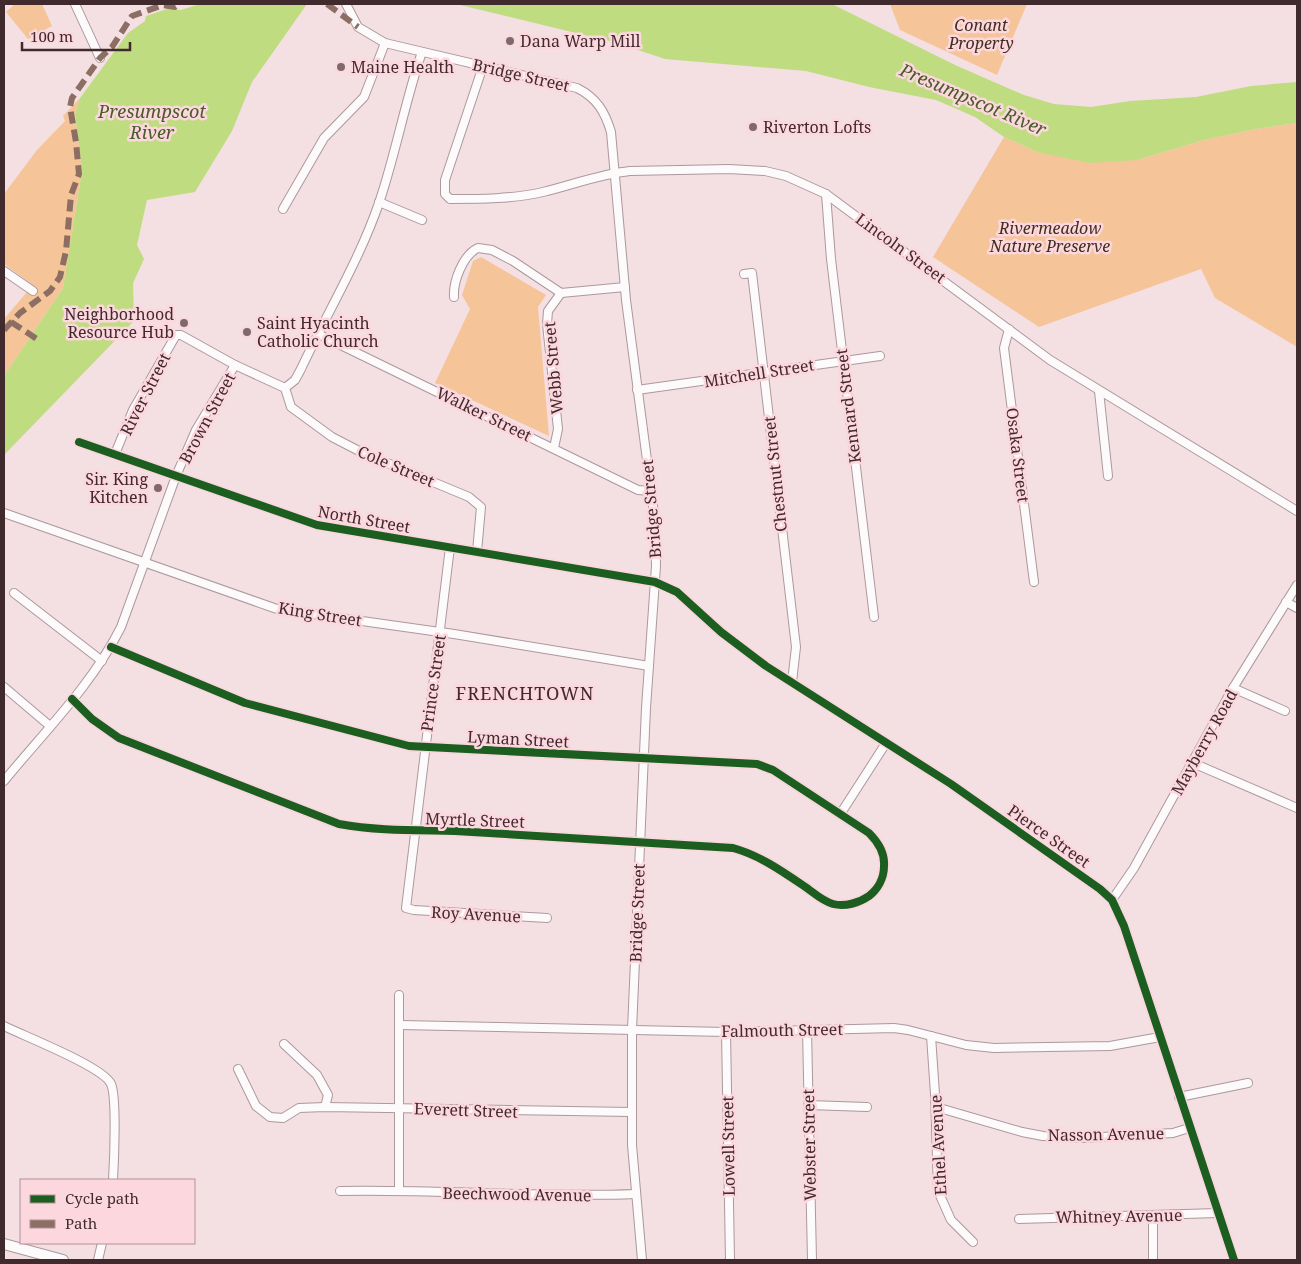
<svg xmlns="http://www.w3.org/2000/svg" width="1301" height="1264" viewBox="0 0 1301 1264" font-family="'Noto Serif',serif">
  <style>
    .green { fill: #f6c499 }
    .water { fill: #c0dc80 }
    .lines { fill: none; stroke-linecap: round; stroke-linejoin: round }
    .minor-casing { stroke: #ab999c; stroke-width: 10 }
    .major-casing { stroke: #ab999c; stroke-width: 12 }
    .minor { stroke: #fdfafb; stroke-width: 8 }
    .major { stroke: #fdfafb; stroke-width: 10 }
    .quiet { stroke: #8d6e63; stroke-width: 6; stroke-dasharray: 12 6; stroke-linecap: butt }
    .cycleway-casing { stroke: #fcd7de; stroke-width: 11 }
    .cycleway { stroke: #1b5e20; stroke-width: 8 }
    .poi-dot { fill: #7f696d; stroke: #fcd7de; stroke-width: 2 }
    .labels { text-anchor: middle; stroke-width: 5; stroke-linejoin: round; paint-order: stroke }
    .park-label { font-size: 16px; font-style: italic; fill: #402e1c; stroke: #fcd7de }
    .poi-label { font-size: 16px; fill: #402a2e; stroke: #fcd7de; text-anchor: start }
    .street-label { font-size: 16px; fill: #402a2e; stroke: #fcd7de }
    .water-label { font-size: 18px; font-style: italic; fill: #485b28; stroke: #fcd7de }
    .neighbourhood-label { font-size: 18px; letter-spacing: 1px; fill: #402a2e; stroke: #fcd7de }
  </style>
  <rect width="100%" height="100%" fill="#f4dfe3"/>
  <g class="green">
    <polygon points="15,4 42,4 52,26 28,39 6,12"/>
    <polygon points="890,4 1027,4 997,75 900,30"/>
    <polygon points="80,98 75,114 82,171 63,288 4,376 4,319 33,285 4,264 4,194 37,150 65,121 63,116"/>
    <polygon points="1297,123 1297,347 1215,298 1201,269 1039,327 933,257 1004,137 1037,152 1137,160 1204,140 1256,129"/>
    <polygon points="481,257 546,295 538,307 549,436 435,383 470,309 462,295 473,261"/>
  </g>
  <g class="water">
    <polygon points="200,4 307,4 252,82 232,131 195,192 147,200 137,245 144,259 133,283 134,321 4,455 4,376 63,288 82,171 75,114 80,98 128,33 145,21 146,16 167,9 181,10"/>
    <polygon points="456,4 834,5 955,65 1024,95 1054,104 1091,107 1130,101 1196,97 1251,86 1297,82 1297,123 1256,129 1204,140 1137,160 1089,163 1037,152 1004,137 975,117 936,100 869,87 806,71 665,59 617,43"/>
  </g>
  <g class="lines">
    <g class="minor-casing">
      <g id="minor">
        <polyline points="75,4 100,58"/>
        <path d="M346,4L358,27L385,43L577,88C597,98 605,112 611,132L626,300L655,521L656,566L646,708L632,1030V1145L642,1260"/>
        <path d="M483,66L445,180V194L450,199C480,199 513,199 543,192C572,185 600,174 630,171L729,169L765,171L786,176L826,194L1050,360L1297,511"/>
        <polyline points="826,194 831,259 874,617"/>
        <polyline points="379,202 422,220"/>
        <polyline points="283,209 324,138 364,97 385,43"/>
        <polyline points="4,271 33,291"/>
        <polyline points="744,274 752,273 796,647 792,682"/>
        <path d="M454,297C453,281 463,255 478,248L492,250L513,261L561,293L625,287"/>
        <polyline points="1009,329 1004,348 1034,582"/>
        <polyline points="318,334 638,490 651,491"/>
        <path d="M285,388L295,380L301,369C327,313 359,261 379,203C396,153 405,101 422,52"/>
        <polyline points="285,388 291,407 332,437 361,452 469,497 481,507 477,552"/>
        <polyline points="637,390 880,356"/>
        <polyline points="1099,391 1108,476"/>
        <polyline points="79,442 317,525 655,582 677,592 721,632 766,666 951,784 1100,889 1112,900 1124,926 1234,1260"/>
        <polyline points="554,448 558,429 547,324 548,311 561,293"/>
        <polyline points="115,454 133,410 176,335 181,335 235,365 285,388"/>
        <polyline points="4,513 277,609 454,634 649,666"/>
        <polyline points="450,547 406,908 414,910 547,918"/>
        <polyline points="14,593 102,661"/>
        <polyline points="1286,602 1297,608"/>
        <polyline points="4,687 50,726"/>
        <polyline points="1233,688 1285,711"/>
        <path d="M72,699L92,719L119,738L339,824C378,831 416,830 455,831L733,848C759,855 782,871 804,886C813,892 822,901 833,904C845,907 859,903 869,896C878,889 884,878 884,866C885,853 878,842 869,833L773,770L757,764L409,746L245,703L111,647"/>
        <polyline points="1193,763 1297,808"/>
        <path d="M4,781C44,732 92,685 121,627L176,476L196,430L235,365"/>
        <polyline points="841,813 886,743"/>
        <polyline points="1112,900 1134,868 1233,688 1297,585"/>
        <polyline points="401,1025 726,1032 894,1028 908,1030 966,1045 994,1048 1110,1046 1160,1037"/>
        <path d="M4,1026C24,1036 104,1067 111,1084C117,1097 114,1163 113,1180"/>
        <polyline points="807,1030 812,1260"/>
        <polyline points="726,1032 730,1260"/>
        <polyline points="931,1036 935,1094 938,1191 951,1220 973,1242"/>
        <polyline points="284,1044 317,1075 328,1095 325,1107"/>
        <polyline points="238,1069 256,1106 270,1117 283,1118 299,1108 325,1107 632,1112"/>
        <polyline points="1179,1097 1248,1083"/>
        <polyline points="809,1105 867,1107"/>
        <polyline points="936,1107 1022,1132 1043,1136 1084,1138 1173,1133 1189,1128"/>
        <polyline points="399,1190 399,995"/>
        <path d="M340,1191C438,1189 536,1198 635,1194"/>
        <polyline points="1019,1219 1218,1213"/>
        <polyline points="98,1260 102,1243"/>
        <polyline points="1153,1260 1153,1216"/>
      </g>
    </g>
    <g class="major-casing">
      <polyline id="major" points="4,1244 63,1260"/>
    </g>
    <use href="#minor" class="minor"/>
    <use href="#major" class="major"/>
    <g class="quiet">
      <polyline points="327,4 358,27"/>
      <polyline points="11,322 40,341"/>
      <polyline points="4,330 20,313 50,291 60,277 66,251 71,195 79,174 76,142 70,107 72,98 100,58 112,47 132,16 163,5 175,7 180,4"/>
    </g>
    <g class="cycleway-casing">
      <g id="cycleway">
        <polyline points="79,442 317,525 655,582 677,592 721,632 766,666 951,784 1100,889 1112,900 1124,926 1234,1260"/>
        <path d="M72,699L92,719L119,738L339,824C378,831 416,830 455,831L733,848C759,855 782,871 804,886C813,892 822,901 833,904C845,907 859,903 869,896C878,889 884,878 884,866C885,853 878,842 869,833L773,770L757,764L409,746L245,703L111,647"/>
      </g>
    </g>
    <use href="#cycleway" class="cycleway"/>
  </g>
  <g class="poi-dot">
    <circle cx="510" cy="41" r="5"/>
    <circle cx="341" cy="67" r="5"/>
    <circle cx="753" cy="127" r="5"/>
    <circle cx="184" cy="323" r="5"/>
    <circle cx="247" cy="332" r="5"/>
    <circle cx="158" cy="488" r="5"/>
  </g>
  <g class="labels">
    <g class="park-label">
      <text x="981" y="31">Conant<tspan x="981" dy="18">Property</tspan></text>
      <text x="1050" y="234">Rivermeadow<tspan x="1050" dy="18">Nature Preserve</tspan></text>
    </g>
    <g class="poi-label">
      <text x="520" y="47">Dana Warp Mill</text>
      <text x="351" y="73">Maine Health</text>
      <text x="763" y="133">Riverton Lofts</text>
      <text x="174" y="320" text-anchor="end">Neighborhood<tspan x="174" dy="18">Resource Hub</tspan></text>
      <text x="257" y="329">Saint Hyacinth<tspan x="257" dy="18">Catholic Church</tspan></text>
      <text x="148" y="485" text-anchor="end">Sir. King<tspan x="148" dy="18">Kitchen</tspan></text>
    </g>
    <g class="street-label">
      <text transform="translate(521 75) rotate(13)" y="6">Bridge Street</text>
      <text transform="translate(901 248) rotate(36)" y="6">Lincoln Street</text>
      <text transform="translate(553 368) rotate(-95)" y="6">Webb Street</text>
      <text transform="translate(759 373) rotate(-9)" y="6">Mitchell Street</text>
      <text transform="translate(145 394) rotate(-63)" y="6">River Street</text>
      <text transform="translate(848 406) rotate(-97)" y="6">Kennard Street</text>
      <text transform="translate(484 414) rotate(26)" y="6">Walker Street</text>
      <text transform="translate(207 418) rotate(-62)" y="6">Brown Street</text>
      <text transform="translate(1018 455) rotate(83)" y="6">Osaka Street</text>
      <text transform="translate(396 466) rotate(23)" y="6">Cole Street</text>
      <text transform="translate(775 474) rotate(-96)" y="6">Chestnut Street</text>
      <text transform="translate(651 509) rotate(-95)" y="6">Bridge Street</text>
      <text transform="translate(364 519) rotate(10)" y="6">North Street</text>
      <text transform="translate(320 614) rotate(9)" y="6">King Street</text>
      <text transform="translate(433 683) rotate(-82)" y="6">Prince Street</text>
      <text transform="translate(518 739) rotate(3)" y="6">Lyman Street</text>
      <text transform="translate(1204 742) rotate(-61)" y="6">Mayberry Road</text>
      <text transform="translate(475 820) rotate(2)" y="6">Myrtle Street</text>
      <text transform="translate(1049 836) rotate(35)" y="6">Pierce Street</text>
      <text transform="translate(637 913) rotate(-88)" y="6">Bridge Street</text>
      <text transform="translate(476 914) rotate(3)" y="6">Roy Avenue</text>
      <text transform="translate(782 1030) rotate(-1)" y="6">Falmouth Street</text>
      <text transform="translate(466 1110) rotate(2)" y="6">Everett Street</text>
      <text transform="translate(1106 1134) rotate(-1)" y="6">Nasson Avenue</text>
      <text transform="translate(809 1145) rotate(-91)" y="6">Webster Street</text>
      <text transform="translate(938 1145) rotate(-93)" y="6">Ethel Avenue</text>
      <text transform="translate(728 1146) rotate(-91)" y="6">Lowell Street</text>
      <text transform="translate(517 1194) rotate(1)" y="6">Beechwood Avenue</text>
      <text transform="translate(1119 1216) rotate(-1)" y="6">Whitney Avenue</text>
    </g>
    <g class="water-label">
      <text transform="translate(973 100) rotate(23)" y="6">Presumpscot River</text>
      <text x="152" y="118">Presumpscot<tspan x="152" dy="21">River</tspan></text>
    </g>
    <g class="neighbourhood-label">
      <text x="525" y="700">FRENCHTOWN</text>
    </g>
  </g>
  <rect width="1301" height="1264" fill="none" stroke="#402a2e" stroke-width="10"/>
  <rect x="20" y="1179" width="175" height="65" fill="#fcd7de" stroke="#b19298"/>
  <rect x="30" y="1195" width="25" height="8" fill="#1b5e20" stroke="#b19298"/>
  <text x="65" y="1204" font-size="15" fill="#402a2e">Cycle path</text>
  <rect x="30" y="1220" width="25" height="8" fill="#8d6e63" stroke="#b19298"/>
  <text x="65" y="1229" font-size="15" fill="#402a2e">Path</text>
  <path d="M22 42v8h108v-8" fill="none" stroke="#402a2e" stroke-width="2.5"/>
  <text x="30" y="42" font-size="15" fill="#402a2e" stroke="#fcd7de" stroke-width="4" paint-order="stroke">100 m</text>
</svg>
